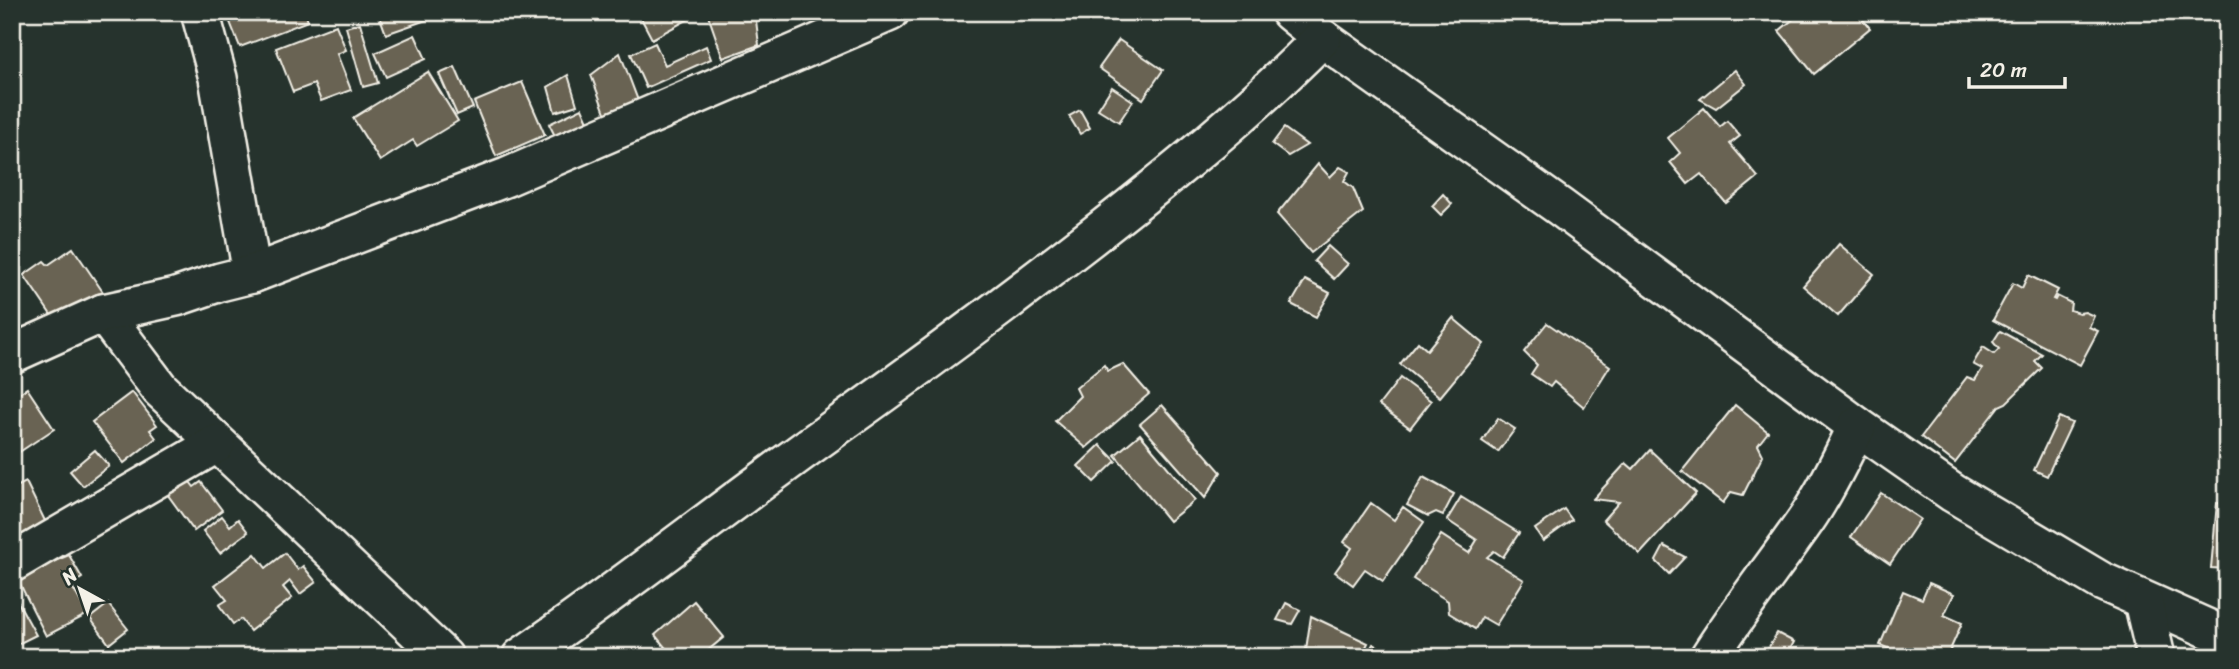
<svg xmlns="http://www.w3.org/2000/svg" width="2239" height="669" viewBox="0 0 2239 669" font-family="Sriracha,sans-serif">
  <style>
    .building { fill: #696452; stroke: #f4f1e8; stroke-width: 2 }
    .lines { fill: none; stroke-linecap: round; stroke-linejoin: round }
    .minor-casing { stroke: #f4f1e8; stroke-width: 42 }
    .minor { stroke: #26332d; stroke-width: 37 }
  </style>
  <rect width="100%" height="100%" fill="#26332d"/>
  <filter id="ink" filterUnits="userSpaceOnUse"><feTurbulence type="fractalNoise" baseFrequency=".0143" numOctaves="2"/><feDisplacementMap in="SourceGraphic" scale="14" xChannelSelector="R" yChannelSelector="G"/><feConvolveMatrix kernelMatrix="1 2 1 2 8 2 1 2 1" color-interpolation-filters="sRGB"/></filter>
  <g filter="url(#ink)">
    <g class="building">
      <polygon points="226,12 305,12 308,21 240,47"/>
      <polygon points="378,12 427,12 429,19 386,34"/>
      <polygon points="651,12 699,12 700,13 652,39 641,18"/>
      <polygon points="707,12 755,12 759,45 723,58"/>
      <polygon points="1802,12 1857,12 1870,28 1814,74 1779,31"/>
      <polygon points="360,23 378,83 363,87 346,27"/>
      <polygon points="336,25 346,50 337,54 351,90 321,101 314,84 293,92 276,48"/>
      <polygon points="415,35 426,59 386,77 375,53"/>
      <polygon points="1119,40 1163,70 1143,99 1099,68"/>
      <polygon points="655,43 665,65 706,46 711,59 646,88 631,54"/>
      <polygon points="620,53 640,106 607,118 591,75"/>
      <polygon points="455,67 473,108 457,115 439,74"/>
      <polygon points="1735,70 1746,84 1716,108 1700,99"/>
      <polygon points="428,72 458,121 417,146 413,140 380,161 353,118"/>
      <polygon points="568,75 577,105 555,112 548,87"/>
      <polygon points="522,82 545,135 496,156 474,102"/>
      <polygon points="1112,87 1133,101 1119,122 1098,109"/>
      <polygon points="582,108 591,128 558,142 549,124"/>
      <polygon points="1704,108 1720,127 1727,121 1740,136 1730,144 1758,177 1726,203 1701,174 1688,184 1670,162 1680,153 1668,138"/>
      <polygon points="1080,110 1090,128 1080,134 1069,116"/>
      <polygon points="1284,128 1307,145 1288,156 1272,144"/>
      <polygon points="1318,164 1330,177 1340,167 1349,172 1344,181 1353,188 1363,212 1311,253 1277,214"/>
      <polygon points="1443,194 1452,204 1441,215 1432,206"/>
      <polygon points="1839,244 1874,274 1838,316 1803,286"/>
      <polygon points="1328,246 1348,264 1334,279 1314,261"/>
      <polygon points="73,248 120,317 66,337 24,275 44,261 48,265"/>
      <polygon points="2028,275 2058,290 2053,299 2055,300 2057,296 2071,303 2070,310 2079,313 2085,312 2094,316 2089,327 2098,331 2080,365 1993,320 2013,283 2022,288"/>
      <polygon points="1305,280 1330,293 1316,317 1291,304"/>
      <polygon points="1453,318 1484,344 1440,397 1400,364 1418,342 1427,350"/>
      <polygon points="1547,323 1610,366 1584,407 1554,382 1550,387 1531,374 1537,365 1524,352"/>
      <polygon points="2000,331 2042,354 2035,361 2042,368 2006,403 1999,406 1955,463 1921,437 1967,377 1975,380 1982,369 1973,364 1983,347 1994,354 1999,349 1993,342"/>
      <polygon points="1123,364 1149,394 1086,448 1055,421 1080,396 1076,388 1104,365 1108,371"/>
      <polygon points="1400,378 1431,401 1410,428 1379,405"/>
      <polygon points="27,388 54,429 12,457 12,391 15,396"/>
      <polygon points="132,392 157,425 150,430 156,438 124,463 92,422"/>
      <polygon points="1162,405 1221,472 1205,498 1140,424"/>
      <polygon points="1735,405 1768,432 1758,445 1763,455 1743,495 1731,492 1723,503 1682,471"/>
      <polygon points="2059,417 2072,423 2047,476 2034,470"/>
      <polygon points="1498,418 1515,429 1498,452 1482,441"/>
      <polygon points="1140,434 1195,500 1169,521 1115,455"/>
      <polygon points="1100,445 1116,461 1094,482 1078,466"/>
      <polygon points="95,450 109,466 83,486 70,471"/>
      <polygon points="1650,450 1696,493 1640,554 1603,520 1619,502 1593,499 1626,463 1633,469"/>
      <polygon points="177,465 194,487 201,482 222,510 194,531 157,480"/>
      <polygon points="1423,477 1454,494 1443,515 1436,512 1428,516 1407,505"/>
      <polygon points="26,482 47,525 12,543 12,489"/>
      <polygon points="1881,493 1920,519 1890,564 1851,537"/>
      <polygon points="1461,497 1519,533 1503,557 1494,551 1487,557 1524,580 1496,625 1482,617 1475,629 1449,613 1448,601 1413,579 1441,535 1469,553 1477,540 1447,520"/>
      <polygon points="1371,503 1394,520 1403,507 1424,522 1383,581 1365,569 1353,585 1335,572 1352,548 1344,542"/>
      <polygon points="2217,503 2227,504 2227,569 2211,568"/>
      <polygon points="1564,509 1572,520 1543,541 1535,529"/>
      <polygon points="222,516 230,526 238,519 248,532 220,553 203,531"/>
      <polygon points="1664,546 1685,557 1669,574 1656,561"/>
      <polygon points="47,547 55,561 69,555 82,578 71,585 88,614 46,636 12,568"/>
      <polygon points="285,553 298,570 303,566 316,582 300,594 290,581 283,587 292,598 250,631 241,619 233,624 219,605 227,600 215,585 255,554 266,568"/>
      <polygon points="1929,583 1954,594 1944,615 1962,623 1947,657 1908,657 1880,645 1903,591 1922,599"/>
      <polygon points="12,591 36,635 18,644 12,634"/>
      <polygon points="694,601 724,637 700,657 673,657 655,635"/>
      <polygon points="1286,603 1300,610 1292,624 1277,620"/>
      <polygon points="108,604 128,629 109,644 90,618"/>
      <polygon points="1311,616 1368,643 1361,657 1305,656"/>
      <polygon points="1777,633 1794,642 1786,657 1763,657"/>
      <polygon points="1373,644 1385,650 1381,657 1366,657"/>
    </g>
    <g class="lines">
      <g class="minor-casing">
        <g id="minor">
          <polyline points="200,12 218,78 252,274"/>
          <polyline points="1290,12 1322,38 1560,207 1857,426 1953,493 2101,581 2227,637"/>
          <polyline points="103,313 160,389 444,657"/>
          <polyline points="12,354 103,313 176,297 220,282 252,274 507,177 890,12"/>
          <polyline points="12,563 216,444"/>
          <polyline points="2143,601 2156,657"/>
          <path d="M521,657C625,586 723,508 825,435C915,371 1003,306 1089,239C1170,176 1250,111 1322,38"/>
          <path d="M1709,657C1739,610 1774,566 1806,520C1826,491 1842,458 1857,426"/>
        </g>
      </g>
      <use href="#minor" class="minor"/>
    </g>
  </g>
  <rect width="2239" height="669" fill="none" stroke="#26332d" stroke-width="42"/>
  <rect x="21" y="21" width="2197" height="627" fill="none" stroke="#f4f1e8" stroke-width="2.5" filter="url(#ink)"/>
  <g transform="translate(80 589) rotate(320)" stroke="#26332d" stroke-width="5" paint-order="stroke">
  <path d="M0-5L12 26L0 18L-12 26Z" fill="#f4f1e8"/>
  <text y="-10" font-size="19" font-weight="bold" text-anchor="middle" fill="#f4f1e8">N</text>
  </g>
  <path d="M1969 77v10h96v-10" fill="none" stroke="#f4f1e8" stroke-width="3.5"/>
  <text x="1980" y="77" font-size="21" fill="#f4f1e8" stroke="#26332d" stroke-width="5" paint-order="stroke">20 m</text>
</svg>
